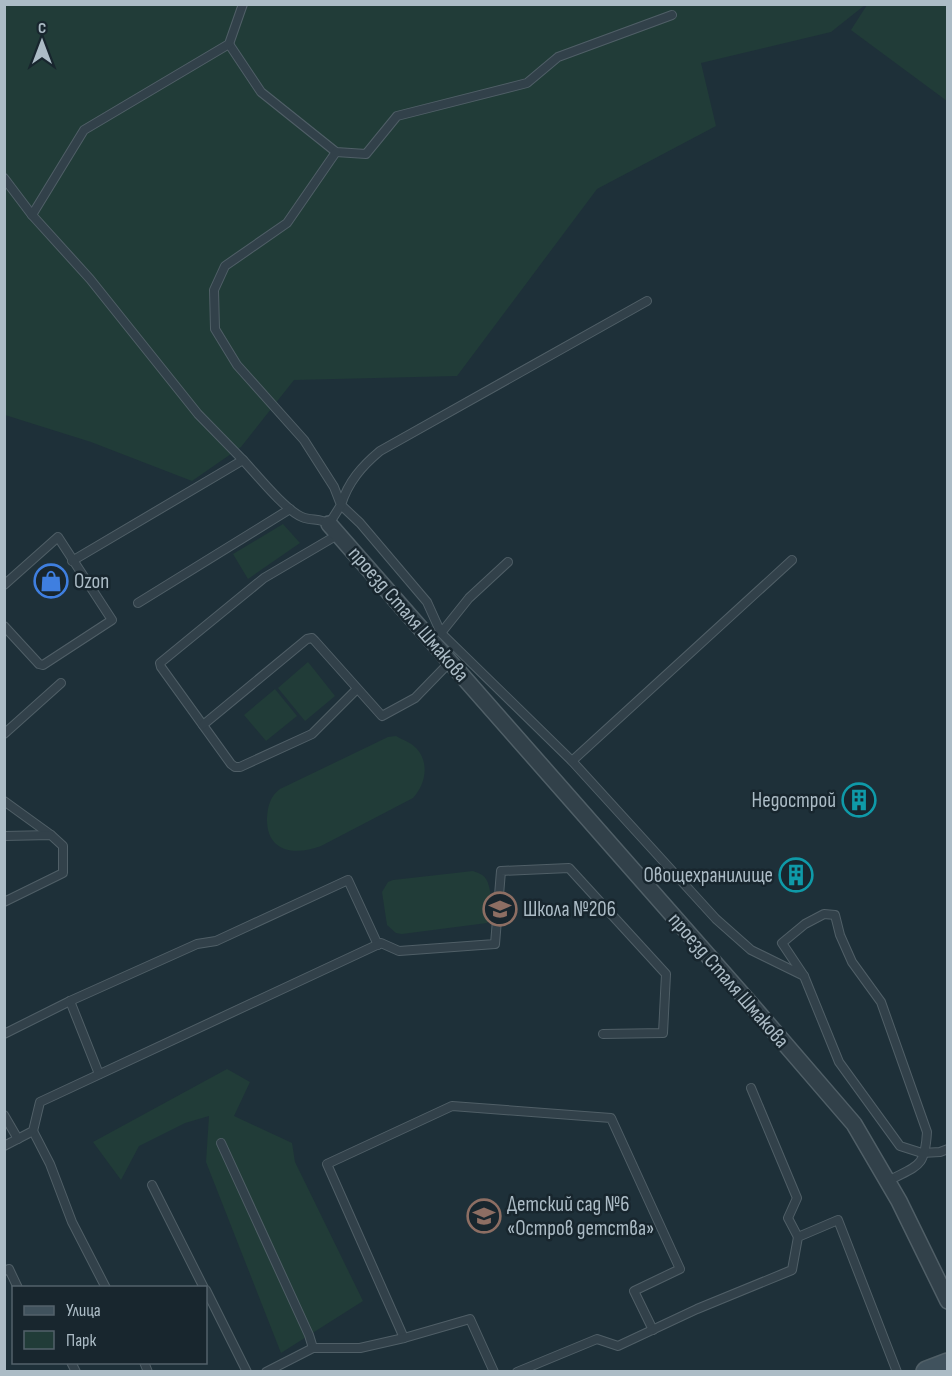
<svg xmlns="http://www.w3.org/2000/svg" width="952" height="1376" viewBox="0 0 952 1376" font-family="'Sofia Sans Condensed',sans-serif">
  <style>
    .green { fill: #213c38 }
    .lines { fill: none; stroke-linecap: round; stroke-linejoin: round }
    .service-casing { stroke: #505f67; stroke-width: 10 }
    .minor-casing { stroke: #505f67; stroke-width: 18 }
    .secondary-casing { stroke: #505f67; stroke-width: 24 }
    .service { stroke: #32414a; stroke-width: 8 }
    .minor { stroke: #32414a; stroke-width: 15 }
    .secondary { stroke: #40525d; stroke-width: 21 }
    .labels { text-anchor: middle; stroke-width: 5; stroke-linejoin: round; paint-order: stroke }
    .poi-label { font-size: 21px; fill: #acbcc6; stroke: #18262e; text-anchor: start }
    .street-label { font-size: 21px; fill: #acbcc6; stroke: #18262e }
  </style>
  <rect width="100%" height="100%" fill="#1e3039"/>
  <g class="green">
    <polygon points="4,5 865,5 831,32 701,63 716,126 597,189 457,376 294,380 241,447 192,481 91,442 5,415"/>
    <polygon points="867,5 947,5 947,101 851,30"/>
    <polygon points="283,524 300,543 248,579 233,554"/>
    <polygon points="308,662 335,696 305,721 278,688"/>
    <polygon points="275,689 297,716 266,741 244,715"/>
    <path d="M396,736C403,740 412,743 417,749C430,764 425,785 413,798L321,846C295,856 266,852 267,818C268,805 270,797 280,789L388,737Z"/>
    <path d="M473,871C478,873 483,874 486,879C492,888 493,914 487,923L402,934L396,933L387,925L382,892L388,882L393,880Z"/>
    <polygon points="227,1069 250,1082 234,1116 292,1143 295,1162 363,1301 281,1353 206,1162 209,1116 185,1123 139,1146 121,1180 93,1142"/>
  </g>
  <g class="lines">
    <g class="service-casing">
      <g id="service">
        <polyline points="229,44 261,92 336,152 366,154 397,116 527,83 558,57 672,15"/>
        <polyline points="4,178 32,215 90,279 198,414 243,460"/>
        <polyline points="32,215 84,130 229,44 243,4"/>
        <path d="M647,301L380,451C362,466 348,482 341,505L360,523L427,602L441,633L572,761L716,919L751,950L804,976L839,1062L900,1146L922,1153L940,1152L948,1149"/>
        <polyline points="339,534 264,578 160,663 161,667 231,764 235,767 240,767 312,734 357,689"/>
        <path d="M72,561L243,460C257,475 285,510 302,517C311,521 321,518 329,524L341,505L334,487L304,440L237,365L215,329L214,290L225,266L287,223L336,152"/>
        <polyline points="4,585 58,537 112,620 43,665 39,664 4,626"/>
        <polyline points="138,603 290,509"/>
        <polyline points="441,633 469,598 508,562"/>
        <polyline points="203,725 307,639 312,638 315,641 382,716 415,698 450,662"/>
        <polyline points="4,734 61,683"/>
        <polyline points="572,761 792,560"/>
        <polyline points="4,801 51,835"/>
        <polyline points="4,836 51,835 63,846 63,873 4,902"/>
        <path d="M804,976L782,943L805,924L824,914L835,915L840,935L852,962L881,1002L927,1132C925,1168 918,1165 888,1181"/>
        <polyline points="70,1001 99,1074"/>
        <polyline points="4,1034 70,1001 197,944 216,941 348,880 378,945"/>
        <polyline points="751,1088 797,1198 788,1218 798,1237"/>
        <polyline points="4,1115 18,1139"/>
        <polyline points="33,1131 50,1164 72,1222 106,1288"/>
        <polyline points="221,1143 309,1335 313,1348"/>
        <polyline points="4,1146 33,1131 40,1102 381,943 399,951 495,944 501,871 569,868 666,974 663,1033 603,1034"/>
        <polyline points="152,1185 204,1288"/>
        <polyline points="4,1271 9,1269 18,1288"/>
        <polyline points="206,1290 247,1372"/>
        <polyline points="404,1338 327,1164 452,1106 611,1118 680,1269 634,1291 653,1330"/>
        <polyline points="71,1362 76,1372"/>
        <polyline points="144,1362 148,1372"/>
        <polyline points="266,1372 313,1348 360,1348 404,1338 470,1319 494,1372"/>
        <polyline points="517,1372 597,1339 618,1346 697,1309 792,1270 798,1237 838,1220 897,1372"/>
      </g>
    </g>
    <g class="minor-casing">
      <polyline id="minor" points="329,524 755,1009 854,1124 899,1201 948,1301"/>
    </g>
    <g class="secondary-casing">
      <polyline id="secondary" points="927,1372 948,1364"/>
    </g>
    <use href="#service" class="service"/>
    <use href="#minor" class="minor"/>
    <use href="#secondary" class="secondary"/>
  </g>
  <defs>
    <g id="shop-ring" transform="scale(1.725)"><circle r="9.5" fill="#18262e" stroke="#3f7fe0" stroke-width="1.5"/><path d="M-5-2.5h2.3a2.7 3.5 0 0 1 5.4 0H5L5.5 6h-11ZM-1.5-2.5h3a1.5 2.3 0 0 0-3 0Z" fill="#3f7fe0"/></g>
    <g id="building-ring" transform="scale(1.725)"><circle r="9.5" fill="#18262e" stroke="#0f9aa8" stroke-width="1.5"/><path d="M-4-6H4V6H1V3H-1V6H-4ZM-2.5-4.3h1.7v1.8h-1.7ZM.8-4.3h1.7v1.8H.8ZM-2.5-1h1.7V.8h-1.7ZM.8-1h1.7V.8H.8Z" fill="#0f9aa8"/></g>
    <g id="school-ring" transform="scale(1.725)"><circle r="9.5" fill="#18262e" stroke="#8d6e63" stroke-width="1.5"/><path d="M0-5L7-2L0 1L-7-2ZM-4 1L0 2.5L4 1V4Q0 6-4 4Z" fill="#8d6e63"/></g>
  </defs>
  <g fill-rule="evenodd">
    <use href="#shop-ring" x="51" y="581"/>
    <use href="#building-ring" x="859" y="800"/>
    <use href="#building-ring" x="796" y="875"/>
    <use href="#school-ring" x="500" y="909"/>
    <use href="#school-ring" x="484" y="1216"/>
  </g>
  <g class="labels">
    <g class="poi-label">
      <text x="74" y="588">Ozon</text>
      <text x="836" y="807" text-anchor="end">Недострой</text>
      <text x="773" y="882" text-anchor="end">Овощехранилище</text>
      <text x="523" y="916">Школа №206</text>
      <text x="507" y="1211">Детский сад №6<tspan x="507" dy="24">«Остров детства»</tspan></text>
    </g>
    <g class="street-label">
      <text transform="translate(409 614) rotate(49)" y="7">проезд Сталя Шмакова</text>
      <text transform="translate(729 980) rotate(49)" y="7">проезд Сталя Шмакова</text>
    </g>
  </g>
  <rect width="952" height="1376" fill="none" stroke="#acbcc6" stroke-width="12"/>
  <rect x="12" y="1286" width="195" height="78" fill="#18262e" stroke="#53626b" stroke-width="1.5"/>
  <rect x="24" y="1306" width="30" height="9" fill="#40525d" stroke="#53626b" stroke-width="1.5"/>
  <text x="66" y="1316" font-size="18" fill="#acbcc6">Улица</text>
  <rect x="24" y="1331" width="30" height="18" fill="#213c38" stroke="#53626b" stroke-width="1.5"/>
  <text x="66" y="1346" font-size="18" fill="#acbcc6">Парк</text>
  <g transform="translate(42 42)" stroke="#18262e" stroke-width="4.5" paint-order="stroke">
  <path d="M0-4.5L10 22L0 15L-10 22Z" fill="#acbcc6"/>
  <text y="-9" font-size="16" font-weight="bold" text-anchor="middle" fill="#acbcc6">С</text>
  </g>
</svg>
